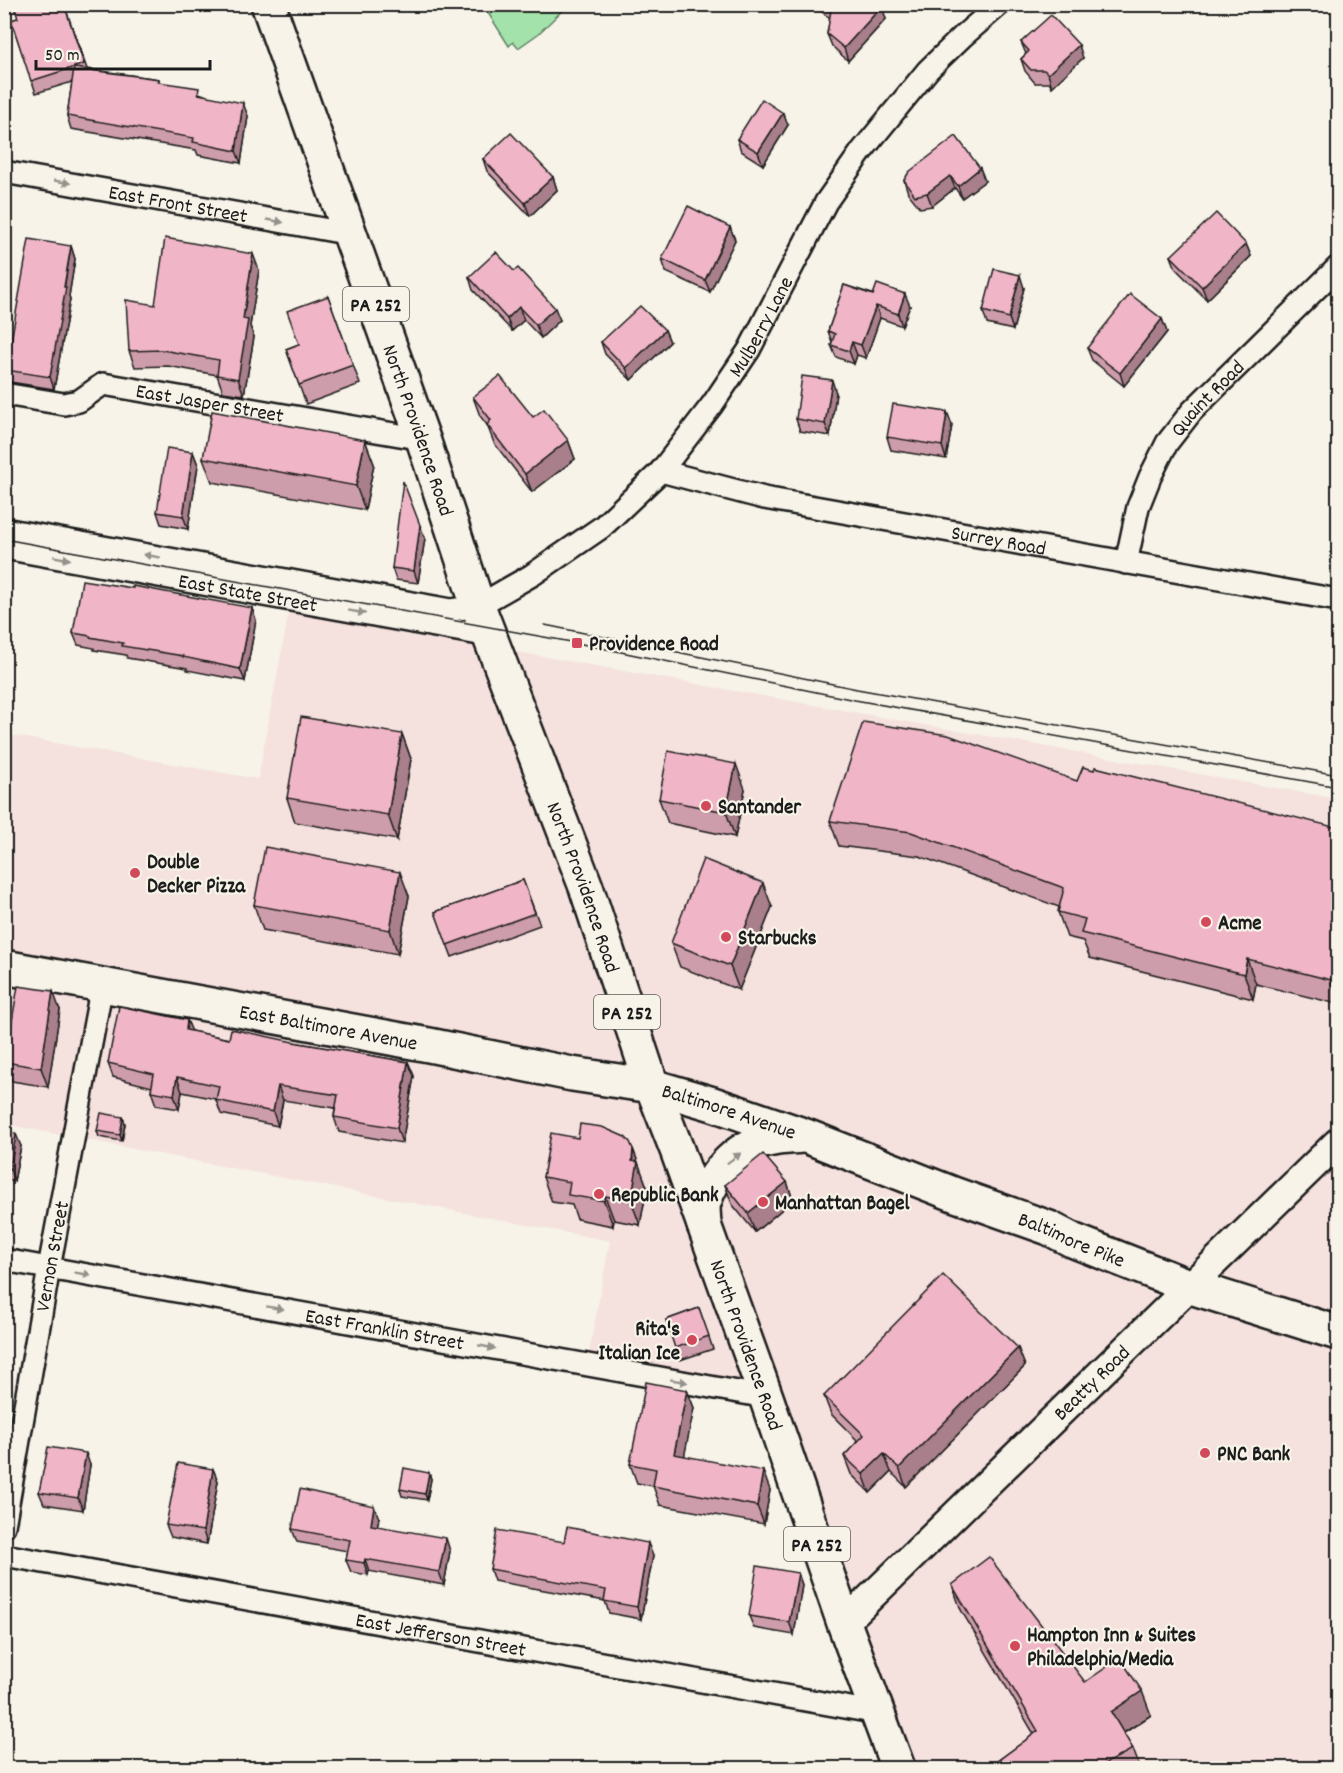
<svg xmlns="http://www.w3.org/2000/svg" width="1343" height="1773" viewBox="0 0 1343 1773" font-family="Dekko,sans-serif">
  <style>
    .built { fill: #f5e1de }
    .green { fill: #a3e3ab; stroke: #608064; stroke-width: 1.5 }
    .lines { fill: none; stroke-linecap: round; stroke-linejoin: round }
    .minor-casing { stroke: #1c1c1c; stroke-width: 26 }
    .tertiary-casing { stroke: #1c1c1c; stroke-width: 32 }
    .primary-casing { stroke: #1c1c1c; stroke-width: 38 }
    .minor { stroke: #f7f3e8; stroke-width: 21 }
    .tertiary { stroke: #f7f3e8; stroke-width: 27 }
    .primary { stroke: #f7f3e8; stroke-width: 33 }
    .tram { stroke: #1c1c1c; stroke-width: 1.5 }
    .wall { fill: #ce9dab; stroke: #1c1c1c; stroke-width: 1.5 }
    .shaded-wall { fill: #a87f8b; stroke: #1c1c1c; stroke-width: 1.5 }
    .building { fill: #f0b6c7; stroke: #1c1c1c; stroke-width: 1.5 }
    .oneway { fill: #94928c }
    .poi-dot { fill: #d1495b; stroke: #f7f3e8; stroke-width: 2 }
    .labels { text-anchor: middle; stroke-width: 4.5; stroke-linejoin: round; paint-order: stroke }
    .shield { fill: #f7f3e8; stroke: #5e5c59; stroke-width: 1.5 }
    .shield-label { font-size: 20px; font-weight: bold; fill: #1c1c1c }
    .street-label { font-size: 21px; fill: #1c1c1c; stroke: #f7f3e8 }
    .poi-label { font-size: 21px; font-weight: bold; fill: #1c1c1c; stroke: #f7f3e8; text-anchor: start }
  </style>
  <rect width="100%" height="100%" fill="#f7f3e8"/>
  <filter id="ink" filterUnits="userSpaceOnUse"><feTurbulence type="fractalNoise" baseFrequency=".0167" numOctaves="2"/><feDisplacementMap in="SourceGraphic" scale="12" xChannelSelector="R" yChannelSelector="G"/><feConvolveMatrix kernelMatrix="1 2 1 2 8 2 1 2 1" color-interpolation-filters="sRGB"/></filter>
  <g filter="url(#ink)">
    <polygon class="built" points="289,611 1338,799 1338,1759 1321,1768 918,1768 862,1621 753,1384 589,1353 610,1241 5,1124 4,734 258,779"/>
    <polygon class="green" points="483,5 568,5 538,34 518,48 513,42 509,46"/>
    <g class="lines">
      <g class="minor-casing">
        <g id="minor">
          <path id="s1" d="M4,172L351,234"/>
          <path id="s2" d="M4,394L64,404L79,401L103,384L423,439"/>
          <path id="s3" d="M661,471L764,498L1338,600"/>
          <path id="s4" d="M4,529L451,610L478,606L532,575L602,527L661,471L712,405L749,350L826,202L861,152L928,70L963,36L1000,4"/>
          <path id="s5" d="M4,548L490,636"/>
          <path id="s6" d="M1126,563L1138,507L1150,477L1167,443L1192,411L1338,267"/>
          <path id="s7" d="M4,1260L766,1397"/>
          <path id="s8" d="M4,1526L49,1268L102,985"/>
          <path id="s9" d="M4,1555L878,1713"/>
        </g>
      </g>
      <g class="tertiary-casing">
        <g id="tertiary">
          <path id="s10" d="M844,1623L1338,1142"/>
        </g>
      </g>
      <g class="primary-casing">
        <g id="primary">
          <path id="s11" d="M268,4L423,439L478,606L586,887L652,1086L677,1150L766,1397L844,1623L898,1768"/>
          <path id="s12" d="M4,967L429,1045L572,1074L652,1086L713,1104L806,1136L956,1195L1049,1228L1072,1240L1191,1287L1338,1333"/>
          <path d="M704,1225C704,1218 702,1209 704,1202C714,1171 740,1144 773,1139C782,1137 792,1137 801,1136"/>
        </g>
      </g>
      <use href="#minor" class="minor"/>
      <use href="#tertiary" class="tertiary"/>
      <use href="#primary" class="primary"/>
      <g class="tram">
        <polyline points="4,539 577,643 855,700 1338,787"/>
        <polyline points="545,625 857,689 1338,775"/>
      </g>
    </g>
    <g class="wall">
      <polygon points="64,4 87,69 159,79 159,82 202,94 248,116 241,163 198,155 196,150 71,129 67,116 72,82 36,93 11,20"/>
      <polygon points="817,4 880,4 886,19 848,61 832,46 827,34 830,18 818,9"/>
      <polygon points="1021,42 1083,58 1052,87 1049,83 1035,83 1025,71 1021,59 1026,54"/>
      <polygon points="788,125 763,165 741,151 737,139"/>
      <polygon points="483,159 553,177 557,190 530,216 487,171"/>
      <polygon points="980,168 985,181 962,198 955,188 932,206 920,208 908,193 904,180"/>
      <polygon points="730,227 735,240 710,292 666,272 662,259"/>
      <polygon points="1246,244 1251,256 1207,300 1176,269 1171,256"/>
      <polygon points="71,246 75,259 69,296 70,299 54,389 10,382 6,370"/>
      <polygon points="259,270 250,326 254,337 244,395 223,392 217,375 168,366 135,367 129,351 155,305"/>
      <polygon points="469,277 560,320 541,338 524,320 512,331 473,290"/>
      <polygon points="844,285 910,306 902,326 880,318 866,358 857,355 854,364 836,357 831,345 832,342 828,331"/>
      <polygon points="1024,288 1013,330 987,324 983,311"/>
      <polygon points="328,296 360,384 306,404 286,349 299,344"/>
      <polygon points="1162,319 1167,332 1124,386 1092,360 1087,348"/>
      <polygon points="665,330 670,342 631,380 605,354 601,342"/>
      <polygon points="836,393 830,436 800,431 796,419"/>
      <polygon points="473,397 533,417 568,440 575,459 532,492 494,443 487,425 480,416"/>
      <polygon points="947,412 952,425 946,459 891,450 887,437"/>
      <polygon points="365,440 374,464 365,510 212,482 203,458"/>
      <polygon points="193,452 198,465 188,529 161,524 157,512"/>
      <polygon points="425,538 418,583 396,580 392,568"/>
      <polygon points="252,608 256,620 245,681 187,670 187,668 127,658 126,655 94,650 94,648 78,645 73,633"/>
      <polygon points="402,734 411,759 397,840 295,822 287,798"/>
      <polygon points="1077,781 1338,828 1338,1004 1256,984 1253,999 1090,958 1083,941 1067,937 1058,912 1059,907 919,856 839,846 830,821"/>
      <polygon points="745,789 735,837 668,823 659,799"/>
      <polygon points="523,880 540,925 452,957 435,912"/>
      <polygon points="409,896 398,954 263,930 254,905"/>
      <polygon points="772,907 739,990 680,967 671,943"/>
      <polygon points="60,1010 48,1087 12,1081 5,1062"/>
      <polygon points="187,1020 191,1031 229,1039 293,1042 408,1062 414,1076 402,1143 339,1132 334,1117 335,1108 283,1100 278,1126 221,1114 216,1100 216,1099 182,1092 179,1109 156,1105 151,1091 152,1087 113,1077 108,1063"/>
      <polygon points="123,1117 125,1124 122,1141 99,1137 97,1131"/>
      <polygon points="4,1132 21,1146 14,1181 4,1179"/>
      <polygon points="633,1149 647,1187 640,1225 614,1220 613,1226 577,1219 572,1205 552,1202 543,1177"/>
      <polygon points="787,1182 793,1200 755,1232 732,1204 725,1185"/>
      <polygon points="699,1308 713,1349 680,1360 666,1320"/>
      <polygon points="1018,1348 1025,1366 906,1487 891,1472 870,1493 851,1474 844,1456 858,1441 831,1414 824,1396"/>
      <polygon points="687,1390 694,1408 684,1456 770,1490 764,1524 660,1505 653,1486 637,1483 630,1464"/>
      <polygon points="90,1465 83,1510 44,1504 39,1492"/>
      <polygon points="213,1469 218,1481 207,1544 171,1537 166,1525"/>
      <polygon points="429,1473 431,1479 427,1500 402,1496 400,1489"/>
      <polygon points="379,1518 377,1526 450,1551 444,1585 369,1571 368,1575 351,1572 346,1560 348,1551 297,1542 292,1529"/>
      <polygon points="564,1542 653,1556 641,1619 609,1613 605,1601 494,1581 490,1569"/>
      <polygon points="798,1573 802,1585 794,1635 754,1628 749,1616"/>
      <polygon points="952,1585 1085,1682 1151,1715 1123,1734 1133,1749 1140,1768 999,1768 996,1762 1034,1734 961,1610"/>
    </g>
    <g class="shaded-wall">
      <polygon points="882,6 886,19 848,61 844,48"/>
      <polygon points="1079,45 1083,58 1052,87 1048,74"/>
      <polygon points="243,103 248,116 241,163 236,151"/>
      <polygon points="783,113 788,125 763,165 758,152"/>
      <polygon points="980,168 985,181 962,198 958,186"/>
      <polygon points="950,176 955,188 932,206 927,193"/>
      <polygon points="553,177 557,190 530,216 525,203"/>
      <polygon points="730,227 735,240 710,292 705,280"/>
      <polygon points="1246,244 1251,256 1207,300 1202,287"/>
      <polygon points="71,246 75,259 69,296 70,299 54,389 50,377"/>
      <polygon points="253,254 259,270 250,326 254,337 244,395 238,379 243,319"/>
      <polygon points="1020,275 1024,288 1013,330 1009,318"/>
      <polygon points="905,294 910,306 902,326 898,314"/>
      <polygon points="876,306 880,318 866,358 861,345"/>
      <polygon points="519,307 524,320 512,331 507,319"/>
      <polygon points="555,308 560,320 541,338 536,325"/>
      <polygon points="1162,319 1167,332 1124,386 1120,373"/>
      <polygon points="665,330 670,342 631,380 626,368"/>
      <polygon points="852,342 857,355 854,364 849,351"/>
      <polygon points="832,380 836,393 830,436 825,424"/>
      <polygon points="947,412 952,425 946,459 942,446"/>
      <polygon points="365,440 374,464 365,510 356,486"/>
      <polygon points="568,440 575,459 532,492 525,474"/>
      <polygon points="193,452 198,465 188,529 183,516"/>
      <polygon points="420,525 425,538 418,583 414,571"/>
      <polygon points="252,608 256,620 245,681 240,669"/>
      <polygon points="402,734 411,759 397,840 388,815"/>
      <polygon points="736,764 745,789 735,837 726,812"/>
      <polygon points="400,872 409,896 398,954 390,930"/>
      <polygon points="763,883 772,907 739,990 730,966"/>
      <polygon points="1338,951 1338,1000 1331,980"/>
      <polygon points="1247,959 1256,984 1253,999 1244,974"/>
      <polygon points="53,991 60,1010 48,1087 41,1068"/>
      <polygon points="187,1020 193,1034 186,1030"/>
      <polygon points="408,1062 414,1076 402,1143 397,1128"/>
      <polygon points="177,1077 182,1092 179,1109 174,1095"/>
      <polygon points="278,1086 283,1100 278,1126 273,1112"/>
      <polygon points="123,1117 125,1124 122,1141 120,1135"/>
      <polygon points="16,1134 21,1146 14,1181 10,1169"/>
      <polygon points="633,1149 647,1187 640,1225 631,1201"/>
      <polygon points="787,1182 793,1200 755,1232 748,1213"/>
      <polygon points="605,1196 614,1220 613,1226 604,1201"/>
      <polygon points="1018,1348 1025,1366 906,1487 899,1468"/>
      <polygon points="687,1390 694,1408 681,1473 674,1454"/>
      <polygon points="86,1453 90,1465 83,1510 78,1498"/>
      <polygon points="884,1454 891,1472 870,1493 863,1474"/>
      <polygon points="213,1469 218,1481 207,1544 203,1531"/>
      <polygon points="763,1471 770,1490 764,1524 757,1506"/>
      <polygon points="429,1473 431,1479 427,1500 425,1494"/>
      <polygon points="374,1506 379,1518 375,1537 371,1525"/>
      <polygon points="446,1538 450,1551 444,1585 439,1572"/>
      <polygon points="648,1543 653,1556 641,1619 637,1607"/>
      <polygon points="365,1559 369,1571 368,1575 364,1563"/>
      <polygon points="798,1573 802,1585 794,1635 789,1622"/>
      <polygon points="1142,1691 1151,1715 1119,1736 1111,1712"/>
    </g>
    <g class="building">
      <polygon points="13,4 64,4 84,64 31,81 11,20 18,18"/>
      <polygon points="824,4 880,4 882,6 844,48 827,34 831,10"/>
      <polygon points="1051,15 1079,45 1048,74 1044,70 1031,70 1021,59 1029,51 1021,42"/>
      <polygon points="74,68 159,79 158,82 199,88 198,94 243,103 236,151 193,142 194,138 67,116"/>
      <polygon points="762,99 783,113 758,152 737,139"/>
      <polygon points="511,133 553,177 525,203 483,159"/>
      <polygon points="956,136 980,168 958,186 950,176 927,193 915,196 904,180 909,172"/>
      <polygon points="688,206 730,227 705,280 662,259"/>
      <polygon points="1216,213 1246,244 1202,287 1171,256"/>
      <polygon points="165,238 253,254 243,319 248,320 238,379 217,375 219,360 162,350 129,351 126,300 155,305"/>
      <polygon points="29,239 71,246 64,287 66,287 50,377 6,370"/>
      <polygon points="496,252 514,271 518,268 555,308 536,325 519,307 507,319 469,277"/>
      <polygon points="994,269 1020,275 1009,318 983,311"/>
      <polygon points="877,284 905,294 898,314 876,306 861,345 852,342 849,351 831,345 835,334 828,331 844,285 873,295"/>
      <polygon points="1130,294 1162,319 1120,373 1087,348"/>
      <polygon points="328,296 353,365 299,385 286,349 299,344 287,311"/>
      <polygon points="640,306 665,330 626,368 601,342"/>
      <polygon points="500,376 533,417 544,409 568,440 525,474 487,425 491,420 473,397"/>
      <polygon points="802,376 832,380 825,424 796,419"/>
      <polygon points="893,404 947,412 942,446 887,437"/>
      <polygon points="212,411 365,440 356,486 203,458"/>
      <polygon points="167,448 193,452 183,516 157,512"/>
      <polygon points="403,481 420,525 414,571 392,568"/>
      <polygon points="82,580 133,588 133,586 252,608 240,669 183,657 183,656 122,646 123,643 90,637 90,636 73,633"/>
      <polygon points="301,717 402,734 388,815 287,798"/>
      <polygon points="863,722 948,735 1077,781 1083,767 1094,770 1095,767 1338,828 1338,951 1331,980 1247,959 1244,974 1081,933 1085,919 1058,912 1064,888 911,832 830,821"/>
      <polygon points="668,751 736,764 726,812 659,799"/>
      <polygon points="265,847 400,872 390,930 254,905"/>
      <polygon points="703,859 763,883 730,966 671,943"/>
      <polygon points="523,880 535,913 447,945 435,912"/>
      <polygon points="18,986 53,991 41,1068 5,1062"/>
      <polygon points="119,1006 187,1020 186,1030 229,1039 231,1029 293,1042 408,1062 397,1128 334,1117 338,1095 278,1086 273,1112 216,1100 219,1086 177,1077 174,1095 151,1091 154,1074 108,1063"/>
      <polygon points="101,1113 123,1117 120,1135 97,1131"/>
      <polygon points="580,1124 602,1127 625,1137 630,1142 633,1149 632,1161 638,1162 631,1201 605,1196 604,1201 568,1195 570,1182 543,1177 551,1133 578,1138"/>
      <polygon points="4,1132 16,1134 10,1169 4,1168"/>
      <polygon points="763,1154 787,1182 748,1213 725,1185"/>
      <polygon points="943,1275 1018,1348 899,1468 884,1454 863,1474 844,1456 864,1435 824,1396"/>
      <polygon points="699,1308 709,1336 675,1348 666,1320"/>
      <polygon points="646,1382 687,1390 674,1454 763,1471 757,1506 653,1486 656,1469 630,1464"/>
      <polygon points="48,1447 86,1453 78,1498 39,1492"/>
      <polygon points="178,1463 213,1469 203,1531 166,1525"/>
      <polygon points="404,1468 429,1473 425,1494 400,1489"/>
      <polygon points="300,1489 374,1506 371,1525 446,1538 439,1572 365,1559 364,1563 346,1560 350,1540 292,1529"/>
      <polygon points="567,1527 648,1543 637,1607 604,1601 606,1590 490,1569 497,1530 564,1542"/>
      <polygon points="989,1557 1085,1682 1120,1658 1142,1691 1111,1712 1133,1749 1097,1768 1000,1768 996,1762 1038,1731 952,1585"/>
      <polygon points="757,1566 798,1573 789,1622 749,1616"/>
    </g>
    <defs><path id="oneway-solid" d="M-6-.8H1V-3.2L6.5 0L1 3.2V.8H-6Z" transform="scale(1.5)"/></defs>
    <g class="oneway">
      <use href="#oneway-solid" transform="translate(62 182) rotate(10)"/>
      <use href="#oneway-solid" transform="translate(275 221) rotate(10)"/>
      <use href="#oneway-solid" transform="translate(152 556) rotate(-170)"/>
      <use href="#oneway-solid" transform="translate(62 558) rotate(10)"/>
      <use href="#oneway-solid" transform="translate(357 612) rotate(10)"/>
      <use href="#oneway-solid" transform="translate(734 1158) rotate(-37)"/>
      <use href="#oneway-solid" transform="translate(83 1274) rotate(10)"/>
      <use href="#oneway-solid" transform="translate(275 1308) rotate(10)"/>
      <use href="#oneway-solid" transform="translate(487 1347) rotate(11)"/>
      <use href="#oneway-solid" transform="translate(679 1381) rotate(10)"/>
    </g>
  </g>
  <g class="poi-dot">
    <rect x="571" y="637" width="12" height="12" rx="3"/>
    <circle cx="706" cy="806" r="6"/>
    <circle cx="135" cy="873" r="6"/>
    <circle cx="1206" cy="922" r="6"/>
    <circle cx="726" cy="937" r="6"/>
    <circle cx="599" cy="1194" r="6"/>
    <circle cx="763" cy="1202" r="6"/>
    <circle cx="692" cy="1340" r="6"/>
    <circle cx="1205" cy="1453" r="6"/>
    <circle cx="1015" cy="1646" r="6"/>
  </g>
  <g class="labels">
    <g class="shield">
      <rect x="343" y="287" width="66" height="34" rx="4.5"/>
      <rect x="594" y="995" width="66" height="34" rx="4.5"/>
      <rect x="784" y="1527" width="66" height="34" rx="4.5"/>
    </g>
    <g class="shield-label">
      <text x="376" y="311">PA 252</text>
      <text x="627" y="1019">PA 252</text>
      <text x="817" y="1551">PA 252</text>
    </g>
    <g class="street-label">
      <text dy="7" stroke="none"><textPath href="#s1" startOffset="177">East Front Street</textPath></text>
      <text dy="7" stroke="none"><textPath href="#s4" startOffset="886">Mulberry Lane</textPath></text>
      <text dy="7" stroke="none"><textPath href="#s6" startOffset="188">Quaint Road</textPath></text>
      <text dy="7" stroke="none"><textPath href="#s2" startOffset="214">East Jasper Street</textPath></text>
      <text dy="7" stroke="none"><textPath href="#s11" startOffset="452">North Providence Road</textPath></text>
      <text dy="7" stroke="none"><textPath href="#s3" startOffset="345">Surrey Road</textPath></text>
      <text dy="7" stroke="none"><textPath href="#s5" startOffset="248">East State Street</textPath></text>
      <text dy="7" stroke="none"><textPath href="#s11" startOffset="938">North Providence Road</textPath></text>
      <text dy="7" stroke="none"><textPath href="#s12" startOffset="330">East Baltimore Avenue</textPath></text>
      <text dy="7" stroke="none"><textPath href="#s12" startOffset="740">Baltimore Avenue</textPath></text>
      <text dy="7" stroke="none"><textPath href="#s12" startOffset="1106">Baltimore Pike</textPath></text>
      <text dy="7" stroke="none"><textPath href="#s8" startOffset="274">Vernon Street</textPath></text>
      <text dy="7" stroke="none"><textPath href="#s7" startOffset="387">East Franklin Street</textPath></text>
      <text dy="7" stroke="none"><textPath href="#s11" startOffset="1424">North Providence Road</textPath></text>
      <text dy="7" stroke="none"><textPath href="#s10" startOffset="345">Beatty Road</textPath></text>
      <text dy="7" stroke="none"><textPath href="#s9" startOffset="444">East Jefferson Street</textPath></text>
    </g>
    <g class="poi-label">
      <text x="589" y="650">Providence Road</text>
      <text x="718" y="813">Santander</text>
      <text x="147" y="868">Double<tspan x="147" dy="24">Decker Pizza</tspan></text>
      <text x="1218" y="929">Acme</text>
      <text x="738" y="944">Starbucks</text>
      <text x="611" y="1201">Republic Bank</text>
      <text x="775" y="1209">Manhattan Bagel</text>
      <text x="680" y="1335" text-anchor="end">Rita's<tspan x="680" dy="24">Italian Ice</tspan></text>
      <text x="1217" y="1460">PNC Bank</text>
      <text x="1027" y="1641">Hampton Inn &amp; Suites<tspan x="1027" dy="24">Philadelphia/Media</tspan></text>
    </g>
  </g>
  <rect width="1343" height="1773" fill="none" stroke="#f7f3e8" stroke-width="24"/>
  <rect x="12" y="12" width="1319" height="1749" fill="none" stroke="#1c1c1c" stroke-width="2" filter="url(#ink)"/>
  <path d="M36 60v9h174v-9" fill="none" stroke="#1c1c1c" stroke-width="3"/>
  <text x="45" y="60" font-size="18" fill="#1c1c1c" stroke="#f7f3e8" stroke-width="4.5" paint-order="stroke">50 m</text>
</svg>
